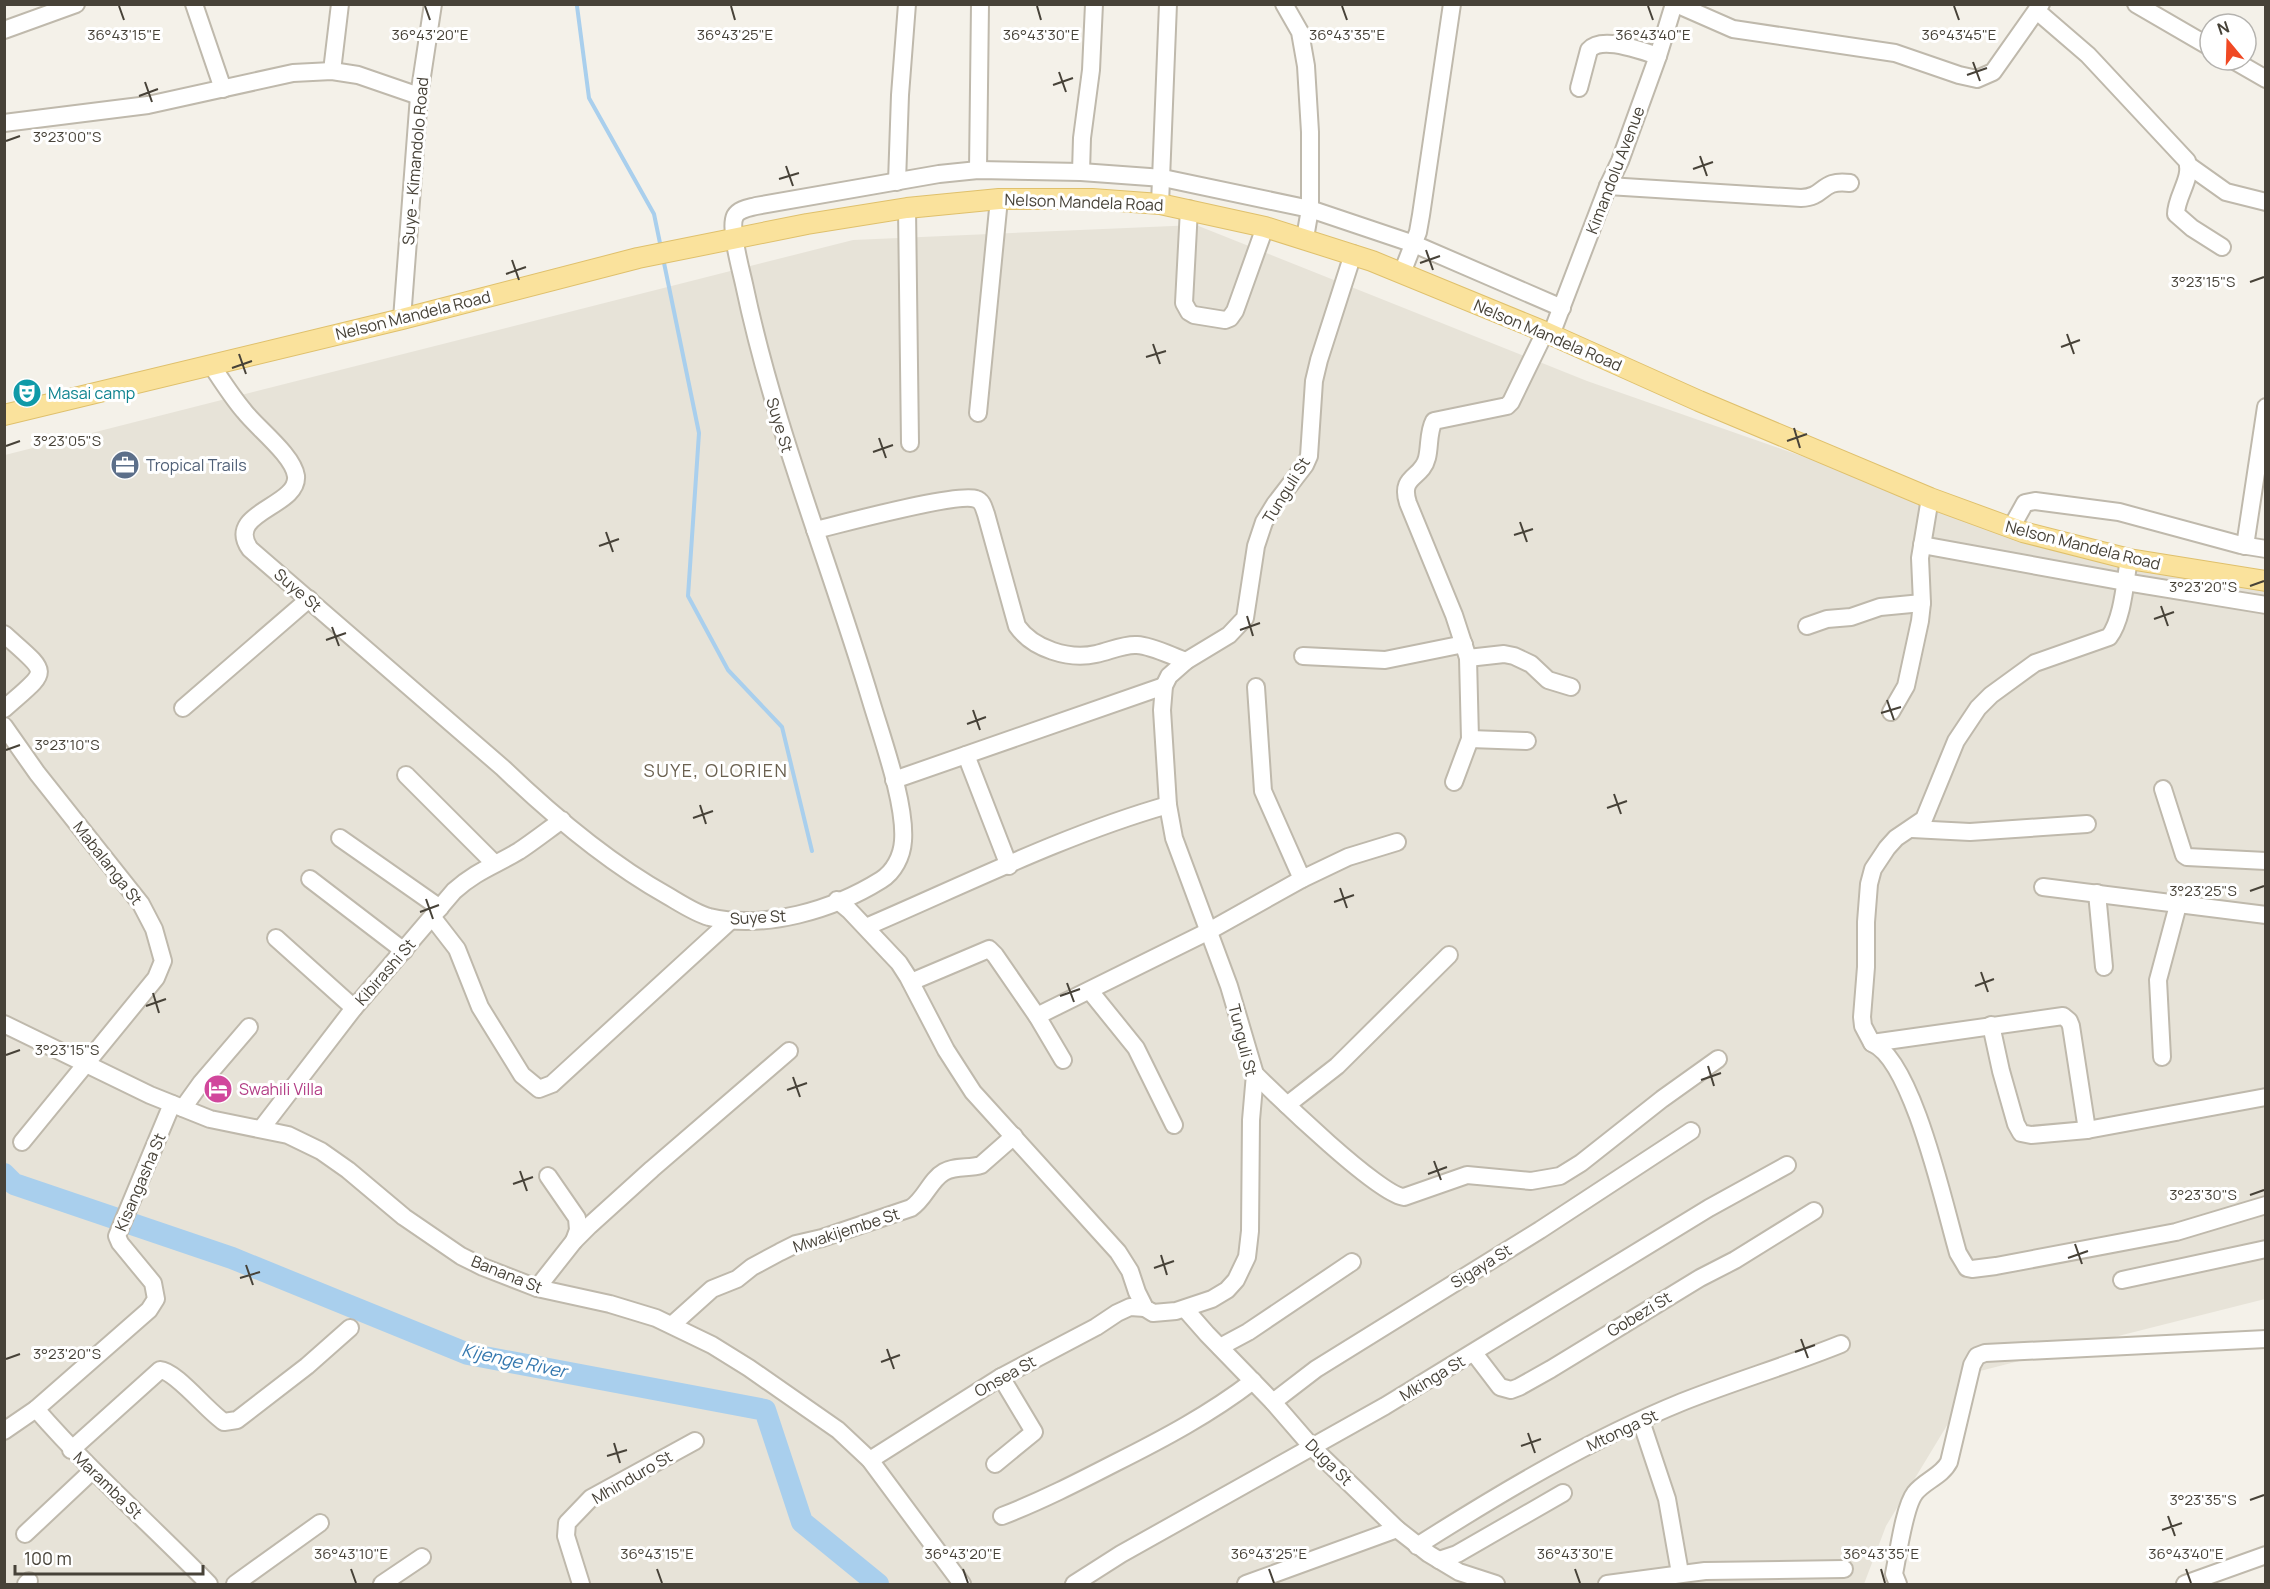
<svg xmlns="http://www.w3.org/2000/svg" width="2270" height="1589" viewBox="0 0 2270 1589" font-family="Manrope,sans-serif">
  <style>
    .residential { fill: #e7e3d8 }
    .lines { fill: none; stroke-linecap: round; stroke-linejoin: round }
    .stream { stroke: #a9cfed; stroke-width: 4 }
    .river { stroke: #a9cfed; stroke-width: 22 }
    .minor-casing { stroke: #bfb9ac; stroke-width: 20 }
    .major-casing { stroke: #dfc06c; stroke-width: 22 }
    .minor { stroke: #fff; stroke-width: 16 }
    .major { stroke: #fae29c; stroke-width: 20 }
    .ticks { fill: none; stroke: #474238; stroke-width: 2 }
    .labels { text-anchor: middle; stroke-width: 6; stroke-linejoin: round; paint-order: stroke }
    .street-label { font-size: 16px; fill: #474238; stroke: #fff }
    .culture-label { font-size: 16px; fill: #0d838f; stroke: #fff; text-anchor: start }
    .service-label { font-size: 16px; fill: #4e5e75; stroke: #fff; text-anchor: start }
    .hotel-label { font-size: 16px; fill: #b23c85; stroke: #fff; text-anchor: start }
    .neighbourhood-label { font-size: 18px; letter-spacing: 1.5px; fill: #6a604f; stroke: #fff }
    .water-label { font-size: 18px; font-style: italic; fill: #3578af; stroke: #fff }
    .ticks-label { font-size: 15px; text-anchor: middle; fill: #474238; stroke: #fff; stroke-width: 6; stroke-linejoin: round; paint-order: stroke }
  </style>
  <rect width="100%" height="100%" fill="#f4f1e9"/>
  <polygon class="residential" points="1196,225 1587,381 2122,568 2265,587 2265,1299 1980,1371 1886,1526 1864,1584 5,1584 5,455 853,240"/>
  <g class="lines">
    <g class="stream">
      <polyline points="577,6 589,98 654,214 661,248"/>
      <polyline points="663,258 699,433 688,596 728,670 782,727 812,851"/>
    </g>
    <polyline class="river" points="4,1174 14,1184 232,1258 468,1354 765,1410 802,1522 878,1584"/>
    <g class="minor-casing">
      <g id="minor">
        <polyline points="194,4 223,89"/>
        <polyline points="1284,4 1300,32 1306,66 1310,132 1310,209 1305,238"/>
        <polyline points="1676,4 1733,29 1895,53 1959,75 1977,79 1993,72 2041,4"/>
        <polyline points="2136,4 2210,47"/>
        <path d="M2037,11L2088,55L2187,161C2193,178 2176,196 2176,214L2192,228L2222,247"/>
        <polyline points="4,30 76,4"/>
        <polyline points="2233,60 2266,79"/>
        <polyline points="332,71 340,4"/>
        <path d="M1579,88L1589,50C1602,35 1642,51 1658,56"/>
        <polyline points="4,123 148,105 293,73 332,71 358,75 419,96"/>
        <polyline points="2188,165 2226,192 2266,202"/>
        <polyline points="978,170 980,4"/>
        <polyline points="1081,172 1082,138 1091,70 1094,4"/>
        <polyline points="897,182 900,95 907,4"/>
        <path d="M1608,186L1801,198C1826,197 1820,179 1850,183"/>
        <polyline points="1160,204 1168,4"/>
        <polyline points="907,208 910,443"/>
        <polyline points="1189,209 1184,303 1189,312 1194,315 1225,320 1230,318 1235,311 1265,227"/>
        <polyline points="1402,273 1418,232 1421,215 1452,4"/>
        <polyline points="402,319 419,96 433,4"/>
        <polyline points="1551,335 1608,186 1620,161 1658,56 1674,4"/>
        <path d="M212,366C222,381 232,397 244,411C257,428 293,455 296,476C299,507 224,512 250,549L503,768C553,816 607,862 668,896C680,903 695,913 709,917C765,930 833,910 881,880C894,872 902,856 903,841C906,804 882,738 871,701C829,561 774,427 744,284C741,270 729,228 735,216C739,209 749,208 756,206L939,174L978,170L1081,172L1163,178L1310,209L1414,244L1562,308"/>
        <polyline points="978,413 999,199"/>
        <polyline points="2011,528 2025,503 2035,501 2119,512 2241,545 2266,549"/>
        <path d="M815,530C841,524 958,492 976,499C983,501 984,509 986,514L1017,626C1033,649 1069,660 1096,654C1110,651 1124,644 1137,645C1153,646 1171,656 1186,661"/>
        <polyline points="1922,545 2125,582 2266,605"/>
        <polyline points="2245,546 2266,407"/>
        <path d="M2129,559C2125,581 2123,619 2109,637L2035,663L1991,695L1978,708L1956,741L1924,819L1896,838L1887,848L1873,869L1869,884L1866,922V967L1862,1017L1863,1026L1872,1043C1913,1060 1945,1209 1958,1253L1967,1268L1972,1269L1996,1266L2176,1232L2266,1205"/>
        <polyline points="1807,626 1827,619 1851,617 1880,607 1922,603"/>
        <path d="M4,634C51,676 50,668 4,709"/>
        <polyline points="1303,656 1385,660 1464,644"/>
        <polyline points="1468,658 1504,654 1514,656 1531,664 1548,680 1571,687"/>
        <polyline points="1256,687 1263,791 1302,879"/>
        <polyline points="183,708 309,599"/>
        <polyline points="1891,712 1906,686 1920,621 1922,603 1920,558 1930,498"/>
        <polyline points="4,726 37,773 141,904 154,929 163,961 156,978 22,1142"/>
        <polyline points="1470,739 1527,741"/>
        <polyline points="966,755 1009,866"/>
        <polyline points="406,775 494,863"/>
        <polyline points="894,780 1164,686"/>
        <path d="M1454,782L1470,739L1468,658L1454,615L1408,503C1399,475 1422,479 1427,458C1430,446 1428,432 1434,421L1507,406L1511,402L1545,332"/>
        <polyline points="2163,789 2184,855 2187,857 2266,861"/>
        <polyline points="1912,829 1970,832 2087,824"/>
        <polyline points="340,838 440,908"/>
        <polyline points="310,879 404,951"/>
        <polyline points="2043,887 2266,915"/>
        <polyline points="2097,893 2104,967"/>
        <polyline points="837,900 849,910 899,963 908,977 946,1050 973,1092 1118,1252 1130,1271 1137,1292 1145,1308 1153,1313 1176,1311 1212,1299 1227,1290 1236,1280 1247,1257 1250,1231 1251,1120 1255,1074 1229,986 1174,838 1168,805 1162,710 1164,686 1169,676 1186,661 1229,635 1245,618 1256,546 1264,522 1275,504 1305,465 1309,456 1314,381 1319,360 1353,254"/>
        <polyline points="433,918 457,949 480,1007 522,1075 539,1089 552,1084 730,921"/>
        <path d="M866,927C964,885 1066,834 1168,805"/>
        <polyline points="276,938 354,1008"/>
        <polyline points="911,982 989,949 995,955 1037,1016 1063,1060"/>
        <polyline points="1090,991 1136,1048 1174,1125"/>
        <polyline points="1037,1016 1209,931 1302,879 1348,857 1397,842"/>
        <polyline points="4,1024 150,1095 210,1119 288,1135 321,1151 348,1170 404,1217 461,1256 483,1267 537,1288 610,1304 656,1318 712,1345 749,1368 838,1430 870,1460 962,1584"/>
        <polyline points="1991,1025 2001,1071 2016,1124 2021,1133 2031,1135 2087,1130 2266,1097"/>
        <polyline points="1872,1043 2063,1016 2069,1021 2071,1026 2087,1130"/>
        <polyline points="2162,1057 2158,980 2178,905"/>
        <path d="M1255,1074C1277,1096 1380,1196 1404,1197L1467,1175L1531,1181L1560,1176L1581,1163L1662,1099L1718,1059"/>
        <polyline points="1287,1105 1337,1066 1449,955"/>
        <polyline points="183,1108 201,1083 249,1027"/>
        <path d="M261,1129L354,1008L454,891C476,871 496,865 519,851C534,841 548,830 562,820"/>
        <polyline points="548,1176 577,1218 578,1230 574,1241"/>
        <polyline points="2122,1280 2266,1249"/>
        <polyline points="537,1288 574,1241 589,1226 652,1169 789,1051"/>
        <polyline points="1185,1309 1207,1334 1273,1402 1312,1447 1397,1529 1429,1554 1459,1572 1496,1584"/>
        <path d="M673,1324L712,1289L737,1279L752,1267L780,1252L796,1244L822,1238L911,1208C925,1199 930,1180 944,1172C956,1165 969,1169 981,1165L1014,1136"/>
        <polyline points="1220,1347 1248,1332 1352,1262"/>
        <polyline points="1474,1353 1500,1387 1511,1390 1519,1387 1551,1369 1700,1278 1735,1260 1814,1211"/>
        <polyline points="1273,1402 1316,1369 1540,1230 1691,1131"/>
        <path d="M36,1409C90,1471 151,1525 209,1584"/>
        <polyline points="1641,1421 1667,1499 1680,1573"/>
        <polyline points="4,1431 36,1409 149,1310 156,1299 153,1283 120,1243 117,1236 172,1104"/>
        <path d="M71,1450L160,1370C176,1371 207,1411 224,1422L237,1420L307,1366L350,1328"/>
        <polyline points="870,1460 1001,1377 1096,1327 1117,1313 1130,1307 1145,1308"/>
        <polyline points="995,1464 1034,1432 1001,1377"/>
        <path d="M1002,1516C1041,1501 1078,1482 1115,1463C1163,1439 1210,1414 1253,1381"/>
        <polyline points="25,1534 92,1471"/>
        <path d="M1417,1546C1502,1492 1589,1440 1682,1402C1735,1381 1789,1365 1841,1344"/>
        <polyline points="1439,1560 1457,1554 1563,1493"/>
        <polyline points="26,1584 29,1581"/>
        <polyline points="235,1584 320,1523"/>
        <polyline points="382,1584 422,1557"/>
        <polyline points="581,1584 566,1536 567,1523 591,1498 695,1441"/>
        <polyline points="1074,1584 1121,1554 1385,1406 1709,1208 1787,1165"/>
        <polyline points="1246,1584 1397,1529"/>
        <polyline points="1607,1584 1705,1571 1844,1569"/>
        <path d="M1898,1584L1894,1574C1898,1555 1904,1507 1915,1493C1924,1481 1942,1476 1949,1462L1972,1365L1977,1356L1985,1353L2266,1339"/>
        <polyline points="2185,1584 2266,1555"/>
      </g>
    </g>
    <g class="major-casing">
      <polyline id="major" points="4,415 402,319 638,258 807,224 907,208 999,199 1092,199 1160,204 1265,227 1372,261 1545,332 1699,401 1930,498 2023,532 2129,559 2266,581"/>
    </g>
    <use href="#minor" class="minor"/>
    <use href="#major" class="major"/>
  </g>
  <path class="ticks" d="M119,6L124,20M425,6L430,20M731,6L735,20M1037,6L1041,20M1342,6L1347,20M1648,6L1653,20M1954,6L1959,20M1973,62L1980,81M1059,72L1066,92M1967,75L1987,68M145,82L152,102M1053,85L1073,78M139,96L158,89M6,141L20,136M1700,156L1707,176M786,166L793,186M1693,169L1713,162M779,179L799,173M1426,250L1433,270M512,260L519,280M1420,263L1440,256M506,274L526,267M2250,282L2264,277M2067,334L2074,354M1153,344L1160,364M2061,347L2080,340M239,354L246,374M1146,357L1166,351M232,368L252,361M1794,428L1800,448M879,438L886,458M1787,441L1807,434M6,446L20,441M873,452L893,445M1520,522L1527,542M606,532L613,552M1514,535L1533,529M599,546L619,539M2250,586L2264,581M2161,606L2168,626M1247,616L1253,636M2154,619L2174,612M332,627L339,646M1240,630L1260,623M326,640L346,633M1887,700L1894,720M973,710L980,730M1881,713L1901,707M967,724L986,717M6,750L20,745M1614,794L1621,814M700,805L706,824M1607,808L1627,801M693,818L713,811M1340,888L1347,908M2250,891L2264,886M426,899L433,919M1334,902L1354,895M420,912L439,905M1981,972L1988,992M1067,983L1074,1002M1975,986L1994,979M153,993L159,1013M1060,996L1080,989M146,1006L166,999M6,1055L20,1050M1708,1066L1714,1086M793,1077L800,1097M1701,1080L1721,1073M787,1090L807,1083M1434,1161L1441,1180M520,1171L527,1191M1428,1174L1447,1167M513,1184L533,1177M2250,1195L2264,1190M2075,1244L2082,1264M1161,1255L1167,1275M2068,1258L2088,1251M246,1265L253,1285M1154,1268L1174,1261M240,1278L260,1272M1801,1339L1808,1358M887,1349L894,1369M1795,1352L1815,1345M6,1359L20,1354M881,1362L900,1355M1528,1433L1535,1453M614,1443L620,1463M1521,1446L1541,1439M607,1456L627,1450M2250,1500L2264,1495M2168,1516L2175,1536M2162,1530L2182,1523M351,1569L356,1583M657,1569L662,1583M963,1569L968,1583M1269,1569L1274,1583M1575,1569L1580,1583M1881,1569L1885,1583M2186,1569L2191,1583"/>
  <defs>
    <g id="theatre-disc" transform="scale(1.5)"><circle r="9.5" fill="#0f9aa8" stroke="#fff"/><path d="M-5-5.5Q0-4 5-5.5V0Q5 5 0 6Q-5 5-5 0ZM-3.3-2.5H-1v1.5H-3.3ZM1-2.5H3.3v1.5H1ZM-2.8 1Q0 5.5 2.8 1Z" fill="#fff"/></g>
    <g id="office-disc" transform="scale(1.5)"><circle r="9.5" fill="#5c6f8a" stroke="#fff"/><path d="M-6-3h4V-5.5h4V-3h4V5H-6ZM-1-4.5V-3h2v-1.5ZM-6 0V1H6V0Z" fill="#fff"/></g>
    <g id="hotel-disc" transform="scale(1.5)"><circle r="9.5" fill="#d1479c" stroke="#fff"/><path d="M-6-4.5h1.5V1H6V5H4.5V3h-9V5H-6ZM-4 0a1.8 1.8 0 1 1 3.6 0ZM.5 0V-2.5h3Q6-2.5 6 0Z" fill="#fff"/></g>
  </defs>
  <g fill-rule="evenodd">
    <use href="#theatre-disc" x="27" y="393"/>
    <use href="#office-disc" x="125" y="465"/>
    <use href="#hotel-disc" x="218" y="1089"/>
  </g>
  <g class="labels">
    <g class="street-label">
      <text transform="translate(415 161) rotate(-85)" y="6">Suye - Kimandolo Road</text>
      <text transform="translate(1615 170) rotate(-69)" y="6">Kimandolu Avenue</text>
      <text transform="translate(1084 202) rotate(2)" y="6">Nelson Mandela Road</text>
      <text transform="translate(413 315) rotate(-14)" y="6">Nelson Mandela Road</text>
      <text transform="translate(1548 335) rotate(23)" y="6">Nelson Mandela Road</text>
      <text transform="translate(780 425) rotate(73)" y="6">Suye St</text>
      <text transform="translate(1286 490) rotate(-58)" y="6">Tunguli St</text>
      <text transform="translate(2083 545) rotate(14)" y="6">Nelson Mandela Road</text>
      <text transform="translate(298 590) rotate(41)" y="6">Suye St</text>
      <text transform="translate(108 863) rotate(52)" y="6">Mabalanga St</text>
      <text transform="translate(758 917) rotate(-3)" y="6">Suye St</text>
      <text transform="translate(385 972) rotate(-49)" y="6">Kibirashi St</text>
      <text transform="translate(1243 1040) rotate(76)" y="6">Tunguli St</text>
      <text transform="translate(140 1182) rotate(-67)" y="6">Kisangasha St</text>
      <text transform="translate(846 1230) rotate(-18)" y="6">Mwakijembe St</text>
      <text transform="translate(1481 1266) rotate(-32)" y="6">Sigaya St</text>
      <text transform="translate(507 1274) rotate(22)" y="6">Banana St</text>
      <text transform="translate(1639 1314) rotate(-31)" y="6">Gobezi St</text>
      <text transform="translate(1005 1376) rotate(-29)" y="6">Onsea St</text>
      <text transform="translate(1432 1378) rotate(-31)" y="6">Mkinga St</text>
      <text transform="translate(1622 1430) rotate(-25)" y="6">Mtonga St</text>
      <text transform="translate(1329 1462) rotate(45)" y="6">Duga St</text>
      <text transform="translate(632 1477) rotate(-30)" y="6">Mhinduro St</text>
      <text transform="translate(108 1485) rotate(44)" y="6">Maramba St</text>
    </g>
    <g class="culture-label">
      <text x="48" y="399">Masai camp</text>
    </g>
    <g class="service-label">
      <text x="146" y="471">Tropical Trails</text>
    </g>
    <g class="hotel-label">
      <text x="239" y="1095">Swahili Villa</text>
    </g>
    <g class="neighbourhood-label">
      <text x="716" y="777">SUYE, OLORIEN</text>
    </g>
    <g class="water-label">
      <text transform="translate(514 1361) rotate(12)" y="6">Kijenge River</text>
    </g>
  </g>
  <g class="ticks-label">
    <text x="124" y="40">36°43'15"E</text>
    <text x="430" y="40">36°43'20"E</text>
    <text x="735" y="40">36°43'25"E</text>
    <text x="1041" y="40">36°43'30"E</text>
    <text x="1347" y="40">36°43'35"E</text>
    <text x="1653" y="40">36°43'40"E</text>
    <text x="1959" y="40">36°43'45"E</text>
    <text x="67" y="142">3°23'00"S</text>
    <text x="2203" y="287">3°23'15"S</text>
    <text x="67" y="446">3°23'05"S</text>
    <text x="2203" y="592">3°23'20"S</text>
    <text x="67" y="750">3°23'10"S</text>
    <text x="2203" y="896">3°23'25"S</text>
    <text x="67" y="1055">3°23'15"S</text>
    <text x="2203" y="1200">3°23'30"S</text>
    <text x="67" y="1359">3°23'20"S</text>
    <text x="2203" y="1505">3°23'35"S</text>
    <text x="351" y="1559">36°43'10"E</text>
    <text x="657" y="1559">36°43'15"E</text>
    <text x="963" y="1559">36°43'20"E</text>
    <text x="1269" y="1559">36°43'25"E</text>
    <text x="1575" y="1559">36°43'30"E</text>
    <text x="1881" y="1559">36°43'35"E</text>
    <text x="2186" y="1559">36°43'40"E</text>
  </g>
  <rect width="2270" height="1589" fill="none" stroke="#474238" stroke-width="12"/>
  <g transform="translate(2228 42) rotate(341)"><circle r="28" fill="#ffffff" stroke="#b5b3af" stroke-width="1.5"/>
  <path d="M0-4.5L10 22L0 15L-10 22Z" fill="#f04924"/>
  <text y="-9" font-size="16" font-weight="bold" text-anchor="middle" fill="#474238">N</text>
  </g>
  <path d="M15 1565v9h188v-9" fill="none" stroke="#474238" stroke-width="3"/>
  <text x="24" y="1565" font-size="18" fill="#474238" stroke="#ffffff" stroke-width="4.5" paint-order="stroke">100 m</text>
</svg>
